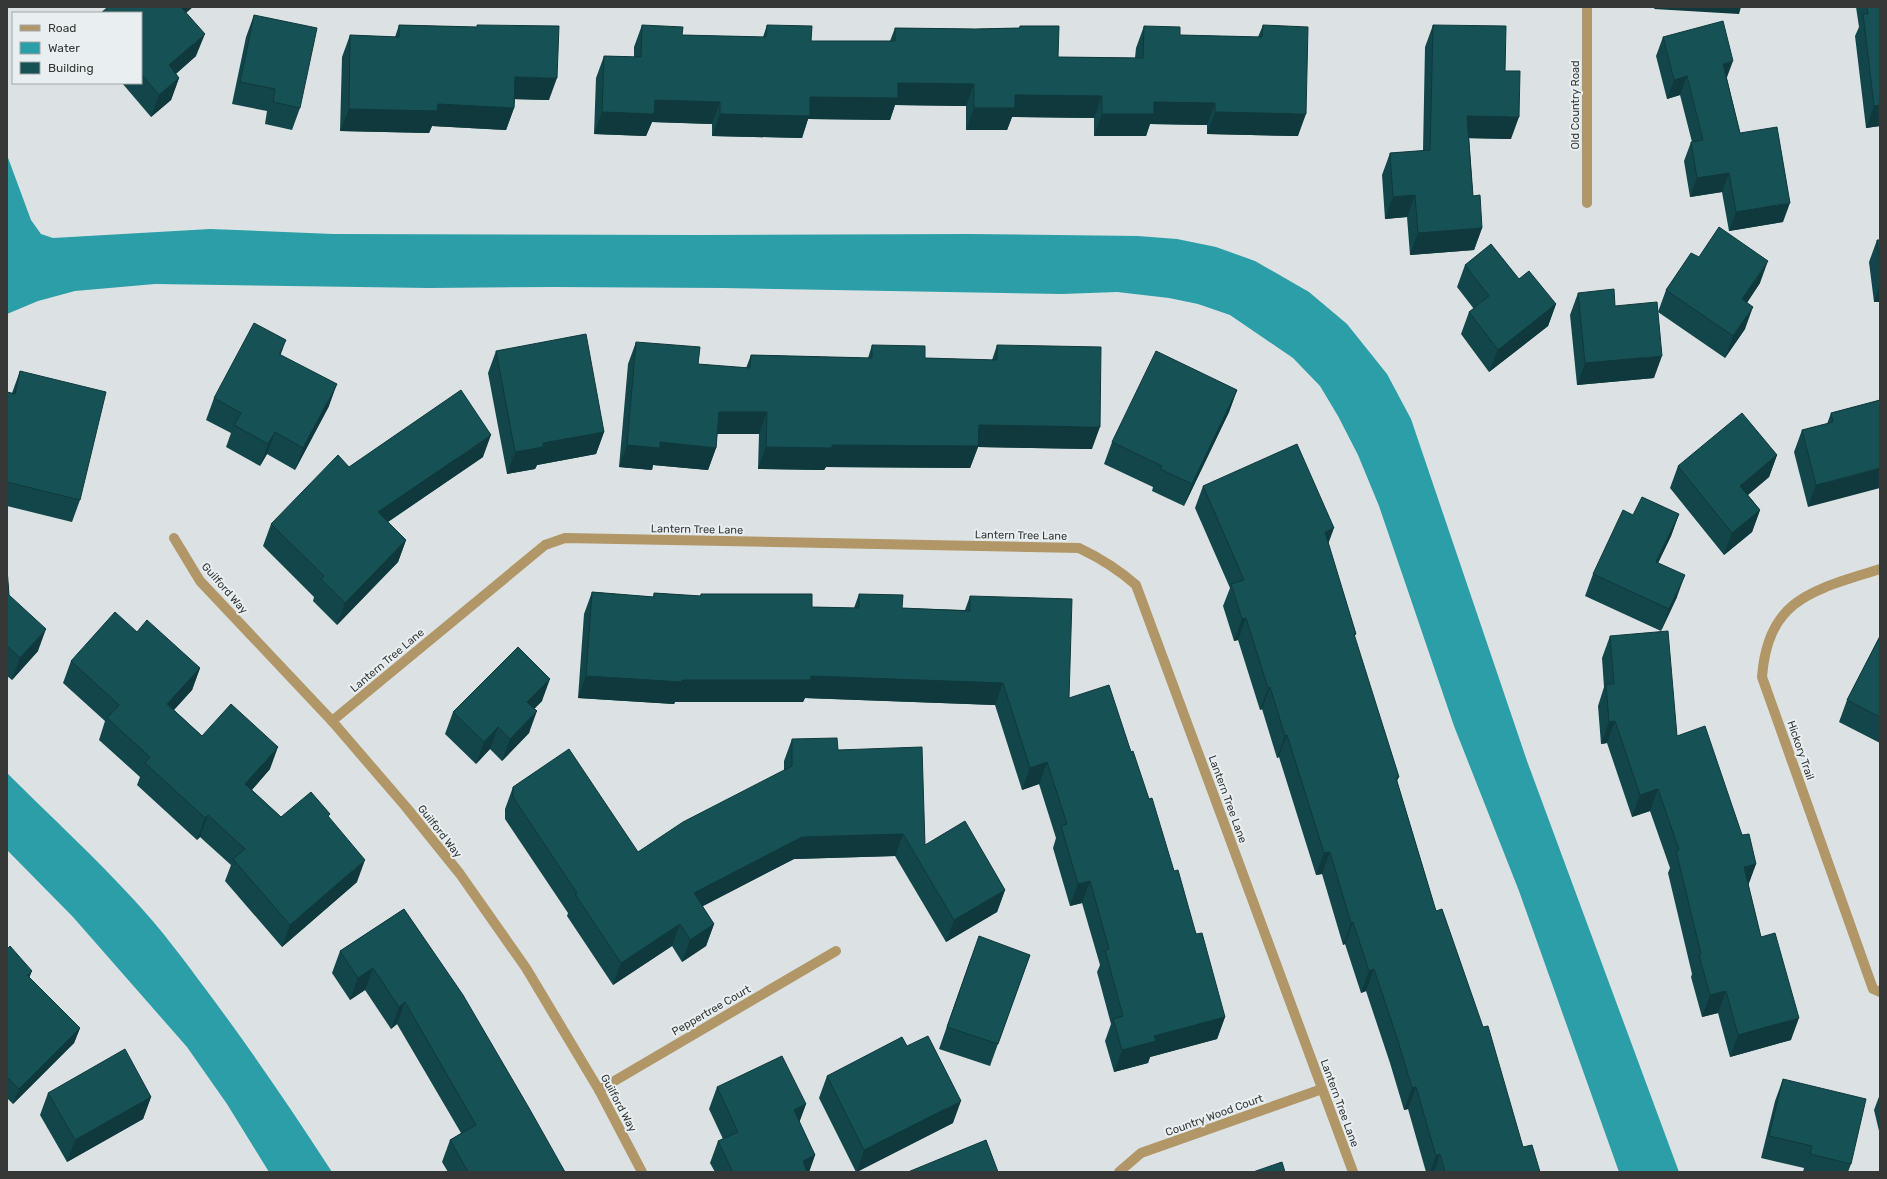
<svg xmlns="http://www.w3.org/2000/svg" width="1887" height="1179" viewBox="0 0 1887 1179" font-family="Rubik,sans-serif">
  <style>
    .water { fill: #2c9ea7 }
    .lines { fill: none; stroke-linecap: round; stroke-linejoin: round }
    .minor { stroke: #b19667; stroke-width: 10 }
    .wall { fill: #13464a }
    .shaded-wall { fill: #0f393c }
    .building { fill: #165156; stroke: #0f393c }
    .labels { text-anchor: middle; stroke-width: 4; stroke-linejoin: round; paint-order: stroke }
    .street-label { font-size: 11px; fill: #363838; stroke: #e9eff0 }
  </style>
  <rect width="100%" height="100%" fill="#dce2e3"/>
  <g class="water">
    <polygon points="7,155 31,220 41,234 53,238 210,229 333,234 700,235 968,234 1138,236 1177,239 1216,247 1255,261 1309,292 1347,324 1387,374 1411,419 1527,761 1679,1172 1619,1172 1519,891 1454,726 1379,506 1358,455 1338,416 1320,386 1293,358 1230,315 1198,304 1169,298 1117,292 1062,294 724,288 554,287 429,288 155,284 75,291 38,301 7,314"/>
    <path d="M7,773C50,816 95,857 135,901C161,929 184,960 207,991C251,1050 292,1110 332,1172H269L227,1104L187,1047L73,917L7,850Z"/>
  </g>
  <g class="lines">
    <g class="minor">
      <polyline points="1587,203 1587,7"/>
      <polyline points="174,538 200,581 332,721 406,807 460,874 526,968 599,1090 642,1172"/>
      <path d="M1880,569C1815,590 1768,597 1762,677L1873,989L1880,992"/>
      <path d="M332,721L545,545L565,538L1079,548C1100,558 1118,569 1136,585L1353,1172"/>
      <polyline points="599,1090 836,951"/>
      <polyline points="1119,1172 1141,1153 1322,1089"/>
    </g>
  </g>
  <g class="wall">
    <polygon points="1856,7 1880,7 1880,126 1866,128 1855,36 1859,27"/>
    <polygon points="141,13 186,13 196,56 176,74 179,78 171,100 151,117 122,83 141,83"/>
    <polygon points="254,15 300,108 292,130 265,124 267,111 232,104 246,37"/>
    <polygon points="399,25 477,27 477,25 549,100 515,99 514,108 506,130 432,126 429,133 340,131 342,57 350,35 395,37"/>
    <polygon points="642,25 682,35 763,37 767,25 811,41 890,41 895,28 975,29 1019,28 1020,26 1058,57 1135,58 1136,48 1144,26 1180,35 1258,37 1263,25 1298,136 1207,134 1207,125 1150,124 1146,136 1094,136 1094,118 1012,117 1007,130 966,130 966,106 895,105 890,120 808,119 802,138 712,136 712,124 652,122 646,136 594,134 596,78 604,56 634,57 634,47"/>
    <polygon points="1433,25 1505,71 1511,139 1469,138 1473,196 1482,228 1474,250 1410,255 1407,217 1385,219 1382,175 1390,153 1423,151 1425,47"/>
    <polygon points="1663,37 1727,79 1740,133 1783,222 1729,231 1722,192 1690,197 1684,161 1691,142 1692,142 1680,95 1667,99 1656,56"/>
    <polygon points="1877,240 1880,240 1880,302 1874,302 1869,262"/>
    <polygon points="1699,257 1760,283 1747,303 1745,329 1725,358 1658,312 1666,290"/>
    <polygon points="1465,265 1519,279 1556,304 1548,326 1489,372 1461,334 1469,312 1474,309 1457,287"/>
    <polygon points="1578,293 1615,306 1654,378 1577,385 1570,315"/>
    <polygon points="636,342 698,364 746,368 751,355 868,358 872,345 925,358 992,360 997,345 1092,449 978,447 970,468 826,467 824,470 758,469 759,434 717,434 716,448 708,470 653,465 652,470 619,467 628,364"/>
    <polygon points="496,351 604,432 596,454 537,465 535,469 507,474 488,373"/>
    <polygon points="281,355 329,406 295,470 267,454 260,466 226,447 231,433 206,420 214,398"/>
    <polygon points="20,371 80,500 72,522 7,506 7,392 12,393"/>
    <polygon points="1237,390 1229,412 1184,506 1152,491 1153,487 1104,464 1112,442"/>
    <polygon points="1880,400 1808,507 1794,452 1802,430 1827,424 1831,413"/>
    <polygon points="1777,455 1769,477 1748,495 1760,510 1752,532 1724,555 1670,488 1678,466"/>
    <polygon points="483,457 388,522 406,540 398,562 337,625 313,601 314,597 263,546 271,524 349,467"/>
    <polygon points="1203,486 1328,543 1356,634 1354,637 1399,777 1397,781 1436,911 1523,1147 1540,1172 1426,1172 1408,1109 1404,1110 1390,1063 1366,991 1361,993 1345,944 1343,945 1322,874 1316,875 1279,757 1277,758 1262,709 1260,710 1238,640 1234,641 1223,606 1230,588 1195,508"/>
    <polygon points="1679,514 1671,536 1658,563 1677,597 1661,631 1585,596 1593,574"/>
    <polygon points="7,568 9,595 38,651 12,680 7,676"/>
    <polygon points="592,592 653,597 654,593 700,596 701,594 812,607 854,608 859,594 902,608 965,610 970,596 1069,698 1131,752 1149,799 1225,1017 1217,1039 1150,1057 1148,1063 1114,1072 1105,1041 1111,1024 1097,972 1100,965 1082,903 1070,906 1053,848 1056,838 1039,784 1022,790 995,705 805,698 803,702 675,702 674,704 578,698 584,614"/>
    <polygon points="137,632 200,668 192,690 174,710 202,736 270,769 252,790 281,817 329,818 357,882 282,947 225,881 231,865 200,837 197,840 137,785 140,777 99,740 105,721 63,683 71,661"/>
    <polygon points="1610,636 1677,736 1742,835 1756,864 1748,884 1761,937 1791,1040 1730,1057 1718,1013 1702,1017 1691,977 1692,974 1668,873 1670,868 1650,811 1632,817 1607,743 1601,744 1598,706 1604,687 1602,658"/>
    <polygon points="1880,636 1880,743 1839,722 1847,700"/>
    <polygon points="542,701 534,709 529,733 502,761 490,749 476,764 445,734 453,712"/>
    <polygon points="792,739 838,750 925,845 1005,890 997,912 946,942 895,856 794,859 702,906 714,924 706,946 682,962 672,946 613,985 567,916 568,913 505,819 505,809 513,787 638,852 784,771 784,761"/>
    <polygon points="404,909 565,1172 448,1172 442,1162 450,1140 461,1133 397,1024 391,1029 365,990 350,1000 332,973 340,951"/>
    <polygon points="7,948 29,977 80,1028 74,1043 13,1104 7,1098"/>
    <polygon points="1030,955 990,1066 939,1049 971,958"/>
    <polygon points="907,1046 953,1123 856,1172 819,1098 827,1076"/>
    <polygon points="1783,1079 1851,1164 1848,1172 1803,1172 1804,1168 1761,1158 1775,1101"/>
    <polygon points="717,1087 806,1104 799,1122 815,1155 809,1172 715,1172 710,1163 718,1141 723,1139 709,1109"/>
    <polygon points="48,1093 151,1097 143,1119 67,1162 40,1115"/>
    <polygon points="1880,1094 1880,1135 1874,1110"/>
  </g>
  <g class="shaded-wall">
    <polygon points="178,7 193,7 171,26"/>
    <polygon points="1655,7 1741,7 1739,14 1654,9"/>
    <polygon points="205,34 196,56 160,87 169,65"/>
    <polygon points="1733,61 1726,80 1723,64"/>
    <polygon points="1687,76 1680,95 1667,99 1674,80"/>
    <polygon points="515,77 557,78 549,100 507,99"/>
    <polygon points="179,78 171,100 151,117 159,95"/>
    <polygon points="898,83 974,84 966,106 895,105 890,120 808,119 802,138 712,136 720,114 810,97"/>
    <polygon points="1015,95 1102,96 1094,118 1012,117 1007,130 966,130 974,108"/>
    <polygon points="655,100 720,102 712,124 652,122 646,136 594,134 602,112"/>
    <polygon points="1154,102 1215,103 1207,125 1150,124 1146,136 1094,136 1102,114"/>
    <polygon points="438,104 514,108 506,130 432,126 429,133 340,131 349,109"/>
    <polygon points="1880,105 1880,126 1866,128 1874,106"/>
    <polygon points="1215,112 1306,114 1298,136 1207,134"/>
    <polygon points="1467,116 1519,117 1511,139 1459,138"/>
    <polygon points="1729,173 1722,192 1690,197 1697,178"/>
    <polygon points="1415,195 1407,217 1385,219 1393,197"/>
    <polygon points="1790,203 1783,222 1729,231 1736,212"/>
    <polygon points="1482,228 1474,250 1410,255 1418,233"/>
    <polygon points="1768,261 1760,283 1734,321 1742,299"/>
    <polygon points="1880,286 1880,302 1874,302"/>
    <polygon points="1556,304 1548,326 1489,372 1498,350"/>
    <polygon points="1753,307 1745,329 1725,358 1733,336"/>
    <polygon points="286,340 278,362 279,354"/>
    <polygon points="1662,356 1654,378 1577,385 1585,363"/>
    <polygon points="337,384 329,406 295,470 303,448"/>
    <polygon points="1237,390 1229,412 1184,506 1192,484"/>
    <polygon points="719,412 767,412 759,434 711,434"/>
    <polygon points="979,425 1100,427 1092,449 978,447 970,468 826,467 824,470 758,469 766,447 832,445"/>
    <polygon points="275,432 267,454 260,466 268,444"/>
    <polygon points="604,432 596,454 537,465 535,469 507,474 515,452 543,443"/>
    <polygon points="491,435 483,457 370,534 378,512"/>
    <polygon points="660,442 716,448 708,470 653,465 652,470 619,467 627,445"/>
    <polygon points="1777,455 1769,477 1732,508 1740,486"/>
    <polygon points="1880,468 1880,488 1808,507 1816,485"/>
    <polygon points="1760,510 1752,532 1724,555 1732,533"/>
    <polygon points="1679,514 1671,536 1648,584 1656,562"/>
    <polygon points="1334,528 1326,550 1325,532"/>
    <polygon points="406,540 398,562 337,625 345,603"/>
    <polygon points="1685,575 1677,597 1661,631 1669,609"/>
    <polygon points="1246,618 1238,640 1234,641 1242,619"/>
    <polygon points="46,629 38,651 12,680 20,658"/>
    <polygon points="200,668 192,690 159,726 167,704"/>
    <polygon points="586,676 682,680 811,676 1003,683 995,705 805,698 803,702 675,702 674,704 578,698"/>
    <polygon points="550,679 542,701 519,724 527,702"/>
    <polygon points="1270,687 1262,709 1260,710 1268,688"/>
    <polygon points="537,711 529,733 502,761 510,739"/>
    <polygon points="1615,721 1607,743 1601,744 1609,722"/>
    <polygon points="498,727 490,749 476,764 484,742"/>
    <polygon points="1287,735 1279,757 1277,758 1285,736"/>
    <polygon points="278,747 270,769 237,806 245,784"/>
    <polygon points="1047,762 1039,784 1022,790 1030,768"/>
    <polygon points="1658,789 1650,811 1632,817 1640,795"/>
    <polygon points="208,815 200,837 197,840 205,818"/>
    <polygon points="903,834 895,856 794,859 686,915 694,893 802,837"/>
    <polygon points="1330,852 1322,874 1316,875 1324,853"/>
    <polygon points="365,860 357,882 282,947 290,925"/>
    <polygon points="1756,864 1748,886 1744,867"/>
    <polygon points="1090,881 1082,903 1070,906 1078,884"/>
    <polygon points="1005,890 997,912 946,942 954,920"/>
    <polygon points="1353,922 1345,944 1343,945 1351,923"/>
    <polygon points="680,924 672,946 613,985 621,963"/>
    <polygon points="714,924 706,946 682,962 690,940"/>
    <polygon points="373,968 365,990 350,1000 358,978"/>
    <polygon points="1374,969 1366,991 1361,993 1369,971"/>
    <polygon points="32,971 26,986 27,975"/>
    <polygon points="1726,991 1718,1013 1702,1017 1710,995"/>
    <polygon points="405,1002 397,1024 391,1029 399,1007"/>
    <polygon points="1225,1017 1217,1039 1150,1057 1148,1063 1114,1072 1122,1050 1154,1036"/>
    <polygon points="1799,1018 1791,1040 1730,1057 1738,1035"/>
    <polygon points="80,1028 74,1043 13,1104 19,1089"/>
    <polygon points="1416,1087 1408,1109 1404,1110 1412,1088"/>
    <polygon points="151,1097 143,1119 67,1162 75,1140"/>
    <polygon points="961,1101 953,1123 857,1172 864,1150"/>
    <polygon points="806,1104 798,1126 794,1110"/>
    <polygon points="1440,1154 1434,1172 1430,1172 1436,1156"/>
    <polygon points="815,1155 809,1172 799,1172 803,1161"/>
  </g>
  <g class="building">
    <polygon points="108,7 181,7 205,34 169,65 179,78 159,95 141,74 141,13 101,13"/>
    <polygon points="1867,7 1880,7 1880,105 1874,106 1863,14 1868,14"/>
    <polygon points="254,15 317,28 300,108 273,102 275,89 240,82"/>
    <polygon points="1723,21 1733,61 1723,64 1740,133 1777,127 1790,203 1736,212 1729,173 1697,178 1691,142 1703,140 1687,76 1674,80 1663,37"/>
    <polygon points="399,25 477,27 477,25 559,26 557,78 515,77 514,108 438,104 437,111 349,109 350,35 399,37"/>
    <polygon points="642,25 683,27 682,35 766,37 767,25 812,26 811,41 895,41 895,28 975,29 1020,28 1020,26 1059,26 1058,57 1143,58 1144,26 1180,27 1180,35 1262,37 1263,25 1308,27 1306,114 1215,112 1215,103 1154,102 1154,114 1102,114 1102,96 1015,95 1015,108 974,108 974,84 898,83 898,98 810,97 810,116 720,114 720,102 655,100 654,114 602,112 604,56 641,57"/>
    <polygon points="1433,25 1506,26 1505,71 1520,71 1519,117 1467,116 1473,196 1480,195 1482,228 1418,233 1415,195 1393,197 1390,153 1430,150"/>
    <polygon points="1719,227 1768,261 1742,299 1753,307 1733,336 1666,290 1691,253 1699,257"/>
    <polygon points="1877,240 1880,240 1880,265"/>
    <polygon points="1491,244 1519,279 1529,271 1556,304 1498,350 1469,312 1489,296 1465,265"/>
    <polygon points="1614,289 1615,306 1657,302 1662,356 1585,363 1578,293"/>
    <polygon points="254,323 286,340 279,354 337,384 303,448 275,432 268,444 234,425 241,413 214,398"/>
    <polygon points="586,334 604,432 543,443 543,447 515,452 496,351"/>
    <polygon points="636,342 700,347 698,364 750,368 751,355 872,358 872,345 925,346 925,358 997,360 997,345 1101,347 1100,427 979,425 978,446 832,445 832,448 766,447 767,412 719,412 716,448 660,442 660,448 627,445"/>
    <polygon points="1156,351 1237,390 1192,484 1160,469 1162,466 1112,442"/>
    <polygon points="20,371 106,392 80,500 7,482 7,392 15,394"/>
    <polygon points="461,390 491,435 378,512 406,540 345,603 321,579 324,576 271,524 338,455 349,467"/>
    <polygon points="1880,400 1880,468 1816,485 1802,430 1833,422 1831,413"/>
    <polygon points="1742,413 1777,455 1740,486 1760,510 1732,533 1678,466"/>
    <polygon points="1297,444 1334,528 1325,532 1356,634 1354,634 1399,777 1396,778 1436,911 1442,909 1483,1027 1488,1026 1523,1147 1532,1145 1540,1172 1445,1172 1440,1154 1436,1156 1416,1087 1412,1088 1398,1041 1374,969 1369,971 1353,922 1351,923 1330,852 1324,853 1287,735 1285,736 1270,687 1268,688 1246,618 1242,619 1231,584 1244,580 1203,486"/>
    <polygon points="1642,497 1679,514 1656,562 1685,575 1669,609 1593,574 1623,510 1633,515"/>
    <polygon points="7,568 9,595 46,629 20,658 7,646"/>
    <polygon points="592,592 654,597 654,593 701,596 701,594 812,594 812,607 859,608 859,594 903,595 902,608 970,611 970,596 1072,599 1069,698 1109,685 1131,752 1133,751 1149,799 1152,798 1174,871 1178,870 1196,934 1202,933 1225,1017 1154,1036 1156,1041 1122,1050 1113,1019 1123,1016 1105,950 1109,949 1090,881 1078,884 1061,826 1067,824 1047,762 1030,768 1003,683 811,676 811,680 682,680 682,682 586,676"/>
    <polygon points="115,612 137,632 147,620 200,668 167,704 202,736 231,704 278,747 245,784 281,817 311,792 330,814 328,816 365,860 290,925 233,859 245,849 208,815 205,818 145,763 150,757 107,718 119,705 71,661"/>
    <polygon points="1668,631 1677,736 1705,726 1742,835 1749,834 1756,864 1744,867 1761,937 1775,933 1799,1018 1738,1035 1726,991 1710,995 1699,955 1701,954 1676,851 1679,850 1658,789 1640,795 1615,721 1609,722 1606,684 1614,684 1610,636"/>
    <polygon points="1880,636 1880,717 1847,700"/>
    <polygon points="518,647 550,679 527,702 537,711 510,739 498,727 484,742 453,712"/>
    <polygon points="837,738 838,750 922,747 925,845 965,821 1005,890 954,920 903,834 802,837 694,893 714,924 690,940 680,924 621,963 575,894 577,893 513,797 513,787 569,749 638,852 683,822 792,766 792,739"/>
    <polygon points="404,909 463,995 529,1108 565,1172 468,1172 450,1140 476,1125 405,1002 399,1007 373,968 358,978 340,951"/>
    <polygon points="979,936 1030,955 998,1044 947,1027"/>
    <polygon points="10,946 32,971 27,975 80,1028 19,1089 7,1077 7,948 8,948"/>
    <polygon points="928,1036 961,1101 864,1150 827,1076 902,1037 907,1046"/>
    <polygon points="125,1049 151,1097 75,1140 48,1093"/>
    <polygon points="782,1056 806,1104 794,1110 815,1155 803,1161 807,1172 733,1172 718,1141 738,1132 717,1087"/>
    <polygon points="1783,1079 1866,1099 1851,1164 1810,1154 1812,1146 1769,1136"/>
    <polygon points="986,1140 998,1172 908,1172"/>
    <polygon points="1282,1162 1285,1172 1253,1172"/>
  </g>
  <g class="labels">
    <g class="street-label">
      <text transform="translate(1575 105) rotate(-90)" y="4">Old Country Road</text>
      <text transform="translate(697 529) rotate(1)" y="4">Lantern Tree Lane</text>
      <text transform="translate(1021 535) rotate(1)" y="4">Lantern Tree Lane</text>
      <text transform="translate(225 588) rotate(49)" y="4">Guilford Way</text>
      <text transform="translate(387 660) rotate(-40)" y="4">Lantern Tree Lane</text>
      <text transform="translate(1801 750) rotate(71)" y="4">Hickory Trail</text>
      <text transform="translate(1228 799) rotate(70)" y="4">Lantern Tree Lane</text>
      <text transform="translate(440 831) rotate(52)" y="4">Guilford Way</text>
      <text transform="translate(711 1010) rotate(-30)" y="4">Peppertree Court</text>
      <text transform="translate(619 1103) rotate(62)" y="4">Guilford Way</text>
      <text transform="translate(1340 1103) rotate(70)" y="4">Lantern Tree Lane</text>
      <text transform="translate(1214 1115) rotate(-20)" y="4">Country Wood Court</text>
    </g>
  </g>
  <rect width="1887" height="1179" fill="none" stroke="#363838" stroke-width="16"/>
  <rect x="12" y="12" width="130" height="72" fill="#e9eff0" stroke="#a1a6a6"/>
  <rect x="20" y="25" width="20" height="6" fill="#b19667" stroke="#a1a6a6"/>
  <text x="48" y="32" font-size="12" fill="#363838">Road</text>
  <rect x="20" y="42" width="20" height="12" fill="#2c9ea7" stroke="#a1a6a6"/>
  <text x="48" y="52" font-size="12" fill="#363838">Water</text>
  <rect x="20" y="62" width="20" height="12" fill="#165156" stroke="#a1a6a6"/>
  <text x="48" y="72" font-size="12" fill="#363838">Building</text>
</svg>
